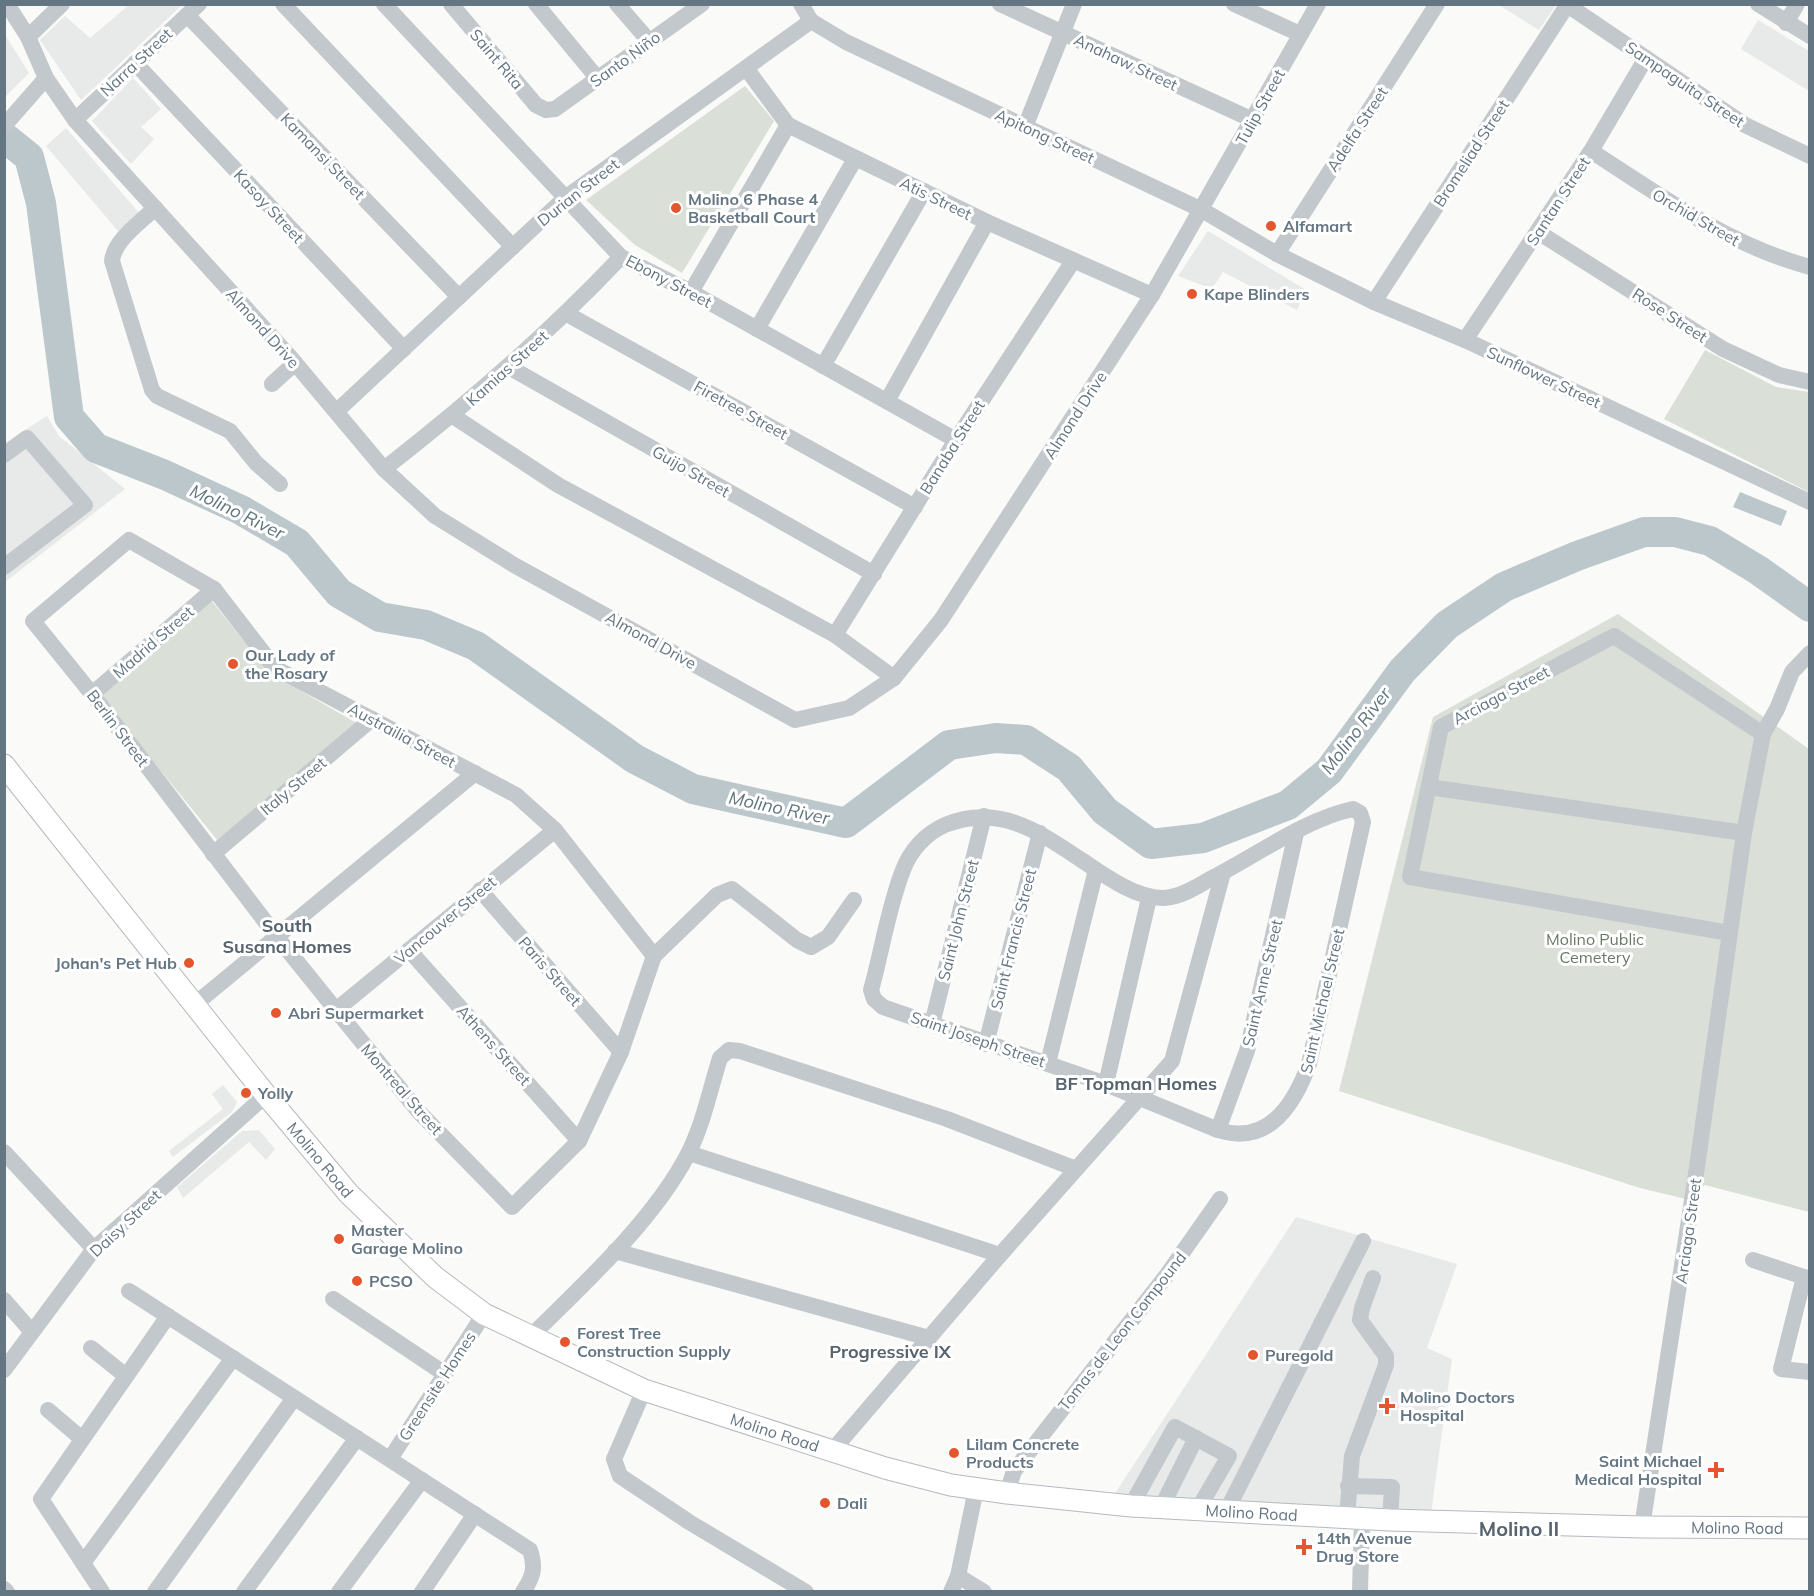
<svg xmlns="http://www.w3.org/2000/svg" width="1814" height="1596" viewBox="0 0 1814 1596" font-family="Mulish,sans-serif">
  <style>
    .built { fill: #e8e9e9 }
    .green { fill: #dadfd7 }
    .water { fill: #bbc7cb }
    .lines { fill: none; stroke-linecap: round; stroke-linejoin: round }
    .river { stroke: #bbc7cb; stroke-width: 30 }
    .major-casing { stroke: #b5babe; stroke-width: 23 }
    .minor { stroke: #c3c8cc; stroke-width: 16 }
    .major { stroke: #fff; stroke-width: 21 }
    .poi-dot { fill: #e4572e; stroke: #fff; stroke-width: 2 }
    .labels { text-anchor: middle; stroke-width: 6; stroke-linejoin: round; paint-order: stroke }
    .street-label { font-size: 16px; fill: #657683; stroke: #fff }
    .poi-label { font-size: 16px; font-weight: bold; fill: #657683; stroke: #fff; text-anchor: start }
    .park-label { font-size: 16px; fill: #687a64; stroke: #fff }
    .water-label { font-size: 18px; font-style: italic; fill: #60757c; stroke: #fff }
    .neighbourhood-label { font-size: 18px; font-weight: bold; fill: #57646e; stroke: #fff }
    .quarter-label { font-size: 20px; font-weight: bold; fill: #57646e; stroke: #fff }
  </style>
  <rect width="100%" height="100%" fill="#fafaf8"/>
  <g class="built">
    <polygon points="129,5 182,5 81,100 40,40 65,16 90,38"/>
    <polygon points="1556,5 1539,30 1499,5 1556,4"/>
    <polygon points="1758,20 1809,51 1809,91 1741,49"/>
    <polygon points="4,33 29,73 5,97 4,97"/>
    <polygon points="133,78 161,109 141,127 154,139 131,164 92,121"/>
    <polygon points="66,128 140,214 118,231 46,146"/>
    <polygon points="1208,231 1306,290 1297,310 1223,272 1212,289 1178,276"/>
    <polygon points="47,416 59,436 125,489 5,582 5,443"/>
    <polygon points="223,1085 237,1102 232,1112 173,1157 169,1151 223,1109 212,1094"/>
    <polygon points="259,1130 275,1149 266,1160 249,1142 183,1198 177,1187 242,1131"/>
    <polygon points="1296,1217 1457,1264 1427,1348 1452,1359 1430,1521 1108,1504"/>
  </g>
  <g class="green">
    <polygon points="745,86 774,121 682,273 635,245 586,200"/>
    <polygon points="1705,350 1776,387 1809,392 1809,492 1664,419"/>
    <polygon points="211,600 270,673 360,725 218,841 99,695"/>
    <polygon points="1618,614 1809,749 1809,1212 1705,1185 1686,1199 1640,1188 1339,1091 1433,717"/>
  </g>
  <polygon class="water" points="1740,492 1787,511 1781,526 1733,507"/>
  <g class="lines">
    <polyline class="river" points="4,137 29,157 41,203 69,417 96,448 165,475 241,510 297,543 339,593 380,617 426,625 476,646 635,759 693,789 846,823 949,745 996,738 1026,740 1069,768 1105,811 1151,844 1203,838 1288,805 1329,771 1402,671 1447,625 1504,587 1577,556 1644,532 1675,532 1710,541 1758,570 1810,607"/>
    <g class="major-casing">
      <g id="major">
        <path id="s1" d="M4,765L266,1095L349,1194L435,1277L484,1314L644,1390L885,1468L951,1485L1007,1493L1131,1506L1390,1520L1642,1527L1810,1528"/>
      </g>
    </g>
    <g class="minor">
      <polyline points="7,4 28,37 46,78 75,120 290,357 384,469 435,516 514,565 795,720 849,708 894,678 941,620 1152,295 1318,4"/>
      <polyline points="283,4 513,247"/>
      <polyline points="384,4 621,257 691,292 956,440"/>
      <polyline points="451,4 536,105 546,110 555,109 702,4"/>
      <polyline points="536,4 598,79"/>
      <polyline points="617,4 649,41"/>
      <polyline points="801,4 811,21 846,42 1202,210 1277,254 1374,302 1465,340 1810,502"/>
      <polyline points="1000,4 1253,120"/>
      <polyline points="1234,4 1300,34"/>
      <polyline points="1566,4 1745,125 1810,156"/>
      <polyline points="1758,4 1810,36"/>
      <polyline points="187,15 459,297"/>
      <polyline points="1786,23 1797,4"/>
      <polyline points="28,37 62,4"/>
      <polyline points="135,63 404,349"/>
      <polyline points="746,68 788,125 987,222 1152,295"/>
      <polyline points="75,120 199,4"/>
      <polyline points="4,126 46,78"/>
      <polyline points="1025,127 1074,4"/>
      <path d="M1591,151C1661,196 1728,245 1810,267"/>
      <path d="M155,208C141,222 114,240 112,261L152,390L157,396L230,431L256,463L280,484"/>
      <polyline points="1538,232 1723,349 1779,375 1810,382"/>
      <polyline points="1277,254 1437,4"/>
      <polyline points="691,292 788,125"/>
      <polyline points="1374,302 1568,4"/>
      <polyline points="567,314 915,507"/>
      <polyline points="757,329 855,159"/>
      <polyline points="1465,340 1591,151 1646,58"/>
      <polyline points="823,366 924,191"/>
      <polyline points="509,367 874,574"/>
      <polyline points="272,384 295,363"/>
      <polyline points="887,401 987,222"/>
      <polyline points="337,411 565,198 811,21"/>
      <polyline points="453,416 558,485 835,635 894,678"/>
      <polyline points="4,455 27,438 85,505 4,567"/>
      <path d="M384,469C469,403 548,334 621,257"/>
      <polyline points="835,635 956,440 1073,261"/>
      <polyline points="92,694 214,589"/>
      <polyline points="1429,787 1744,833"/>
      <path d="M1353,809L1360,813L1363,822L1309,1064C1294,1105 1268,1146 1218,1130L1106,1084L883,1007L874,999L871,990C882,951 888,908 903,870C910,851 926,833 945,825C999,803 1039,832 1083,861C1105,876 1137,899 1164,898C1180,897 1197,887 1210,879C1254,857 1305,819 1353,809Z"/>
      <polyline points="213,854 372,719"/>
      <polyline points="480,890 621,1052"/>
      <polyline points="1729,933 1410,877 1441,727 1614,636 1763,734"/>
      <polyline points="409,950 579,1141"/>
      <polyline points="654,956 555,830 516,795 275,668 214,589 129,540 33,621 92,694 277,937 336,1010 419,1112 512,1207 579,1141 621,1052 654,956 717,895 732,889 797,940 811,947 828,937 854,900"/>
      <polyline points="194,1005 475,773"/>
      <polyline points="336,1010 555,830"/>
      <polyline points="932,1024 984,816"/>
      <polyline points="986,1044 1040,833"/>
      <polyline points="1048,1063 1096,870"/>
      <polyline points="1106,1084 1149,898"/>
      <polyline points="1218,1130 1247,1051 1296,833"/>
      <polyline points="4,1152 94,1249"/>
      <polyline points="689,1153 1000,1255"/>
      <polyline points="615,1251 929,1338"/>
      <polyline points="1753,1260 1810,1279"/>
      <polyline points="1804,1277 1781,1369 1810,1372"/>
      <path d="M129,1291L530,1550C536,1568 533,1577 523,1592"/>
      <polyline points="333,1299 445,1374"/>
      <polyline points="4,1300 32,1332"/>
      <path d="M530,1337C583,1285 654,1220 688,1154C703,1125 710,1089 720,1058L729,1050L740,1051L947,1119L1076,1169"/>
      <polyline points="91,1348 126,1376"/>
      <polyline points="4,1370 94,1249 266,1095"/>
      <polyline points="644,1390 614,1459 620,1476 689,1522 806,1592"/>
      <polyline points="48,1410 82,1439"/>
      <polyline points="832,1451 1000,1255 1172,1061 1223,873"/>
      <polyline points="390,1459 484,1314"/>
      <polyline points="1348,1486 1392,1487 1390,1520"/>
      <polyline points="1007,1493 1014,1471 1166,1276 1220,1199"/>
      <polyline points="1131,1506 1175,1427 1229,1456 1198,1509"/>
      <polyline points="1161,1508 1196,1438"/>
      <polyline points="1226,1512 1363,1241"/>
      <polyline points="1347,1517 1352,1456 1386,1365 1386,1356 1360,1320 1362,1308 1373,1278"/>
      <polyline points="1642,1527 1696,1174 1744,833 1763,734 1777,709 1792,672 1810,653"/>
      <polyline points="83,1563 233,1358"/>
      <polyline points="958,1576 984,1592"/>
      <polyline points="4,1589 7,1592"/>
      <polyline points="102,1592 41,1499 168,1316"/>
      <polyline points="155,1592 294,1398"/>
      <polyline points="244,1592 357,1438"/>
      <polyline points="339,1592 422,1480"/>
      <polyline points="422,1592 475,1514"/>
      <polyline points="951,1592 958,1576 976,1489"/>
      <polyline points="1360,1592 1362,1518"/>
    </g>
    <use href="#major" class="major"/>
  </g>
  <g class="poi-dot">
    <circle cx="676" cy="208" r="6"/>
    <circle cx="1271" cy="226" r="6"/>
    <circle cx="1192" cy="294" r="6"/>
    <circle cx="233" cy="664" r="6"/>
    <circle cx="189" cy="963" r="6"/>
    <circle cx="276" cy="1013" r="6"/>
    <circle cx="246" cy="1093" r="6"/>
    <circle cx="339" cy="1239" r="6"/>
    <circle cx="357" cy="1281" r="6"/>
    <circle cx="565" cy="1342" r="6"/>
    <circle cx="1253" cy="1355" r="6"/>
    <path d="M1384 1397h6v6h6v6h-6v6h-6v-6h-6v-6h6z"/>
    <circle cx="954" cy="1453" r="6"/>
    <path d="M1713 1461h6v6h6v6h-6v6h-6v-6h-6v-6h6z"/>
    <circle cx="825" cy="1503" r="6"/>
    <path d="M1301 1538h6v6h6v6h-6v6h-6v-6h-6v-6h6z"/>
  </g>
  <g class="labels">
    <g class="street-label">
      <text transform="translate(497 59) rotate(50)" y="6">Saint Rita</text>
      <text transform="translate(625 59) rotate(-36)" y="6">Santo Niño</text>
      <text transform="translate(136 62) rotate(-43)" y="6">Narra Street</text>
      <text transform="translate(1126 62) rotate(25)" y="6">Anahaw Street</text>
      <text transform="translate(1685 84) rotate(34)" y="6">Sampaguita Street</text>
      <text transform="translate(1260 107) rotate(-61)" y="6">Tulip Street</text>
      <text transform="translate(1357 129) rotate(-57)" y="6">Adelfa Street</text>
      <text transform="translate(1045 136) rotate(25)" y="6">Apitong Street</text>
      <text transform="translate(1471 153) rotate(-57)" y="6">Bromeliad Street</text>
      <text transform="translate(323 156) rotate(46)" y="6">Kamansi Street</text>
      <text transform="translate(578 192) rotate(-38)" y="6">Durian Street</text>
      <text transform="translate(936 198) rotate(26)" y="6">Atis Street</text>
      <text transform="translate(1558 201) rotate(-57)" y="6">Santan Street</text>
      <text transform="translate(269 206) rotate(47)" y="6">Kasoy Street</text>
      <text transform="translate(1696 217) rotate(30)" y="6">Orchid Street</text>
      <text transform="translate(669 281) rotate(28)" y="6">Ebony Street</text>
      <text transform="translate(1670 315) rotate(33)" y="6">Rose Street</text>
      <text transform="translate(263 328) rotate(48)" y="6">Almond Drive</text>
      <text transform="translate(507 368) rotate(-42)" y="6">Kamias Street</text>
      <text transform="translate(1544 377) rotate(25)" y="6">Sunflower Street</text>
      <text transform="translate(741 410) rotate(29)" y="6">Firetree Street</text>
      <text transform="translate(1075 415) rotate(-57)" y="6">Almond Drive</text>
      <text transform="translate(952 447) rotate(-58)" y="6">Banaba Street</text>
      <text transform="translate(691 471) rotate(30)" y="6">Guijo Street</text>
      <text transform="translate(651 640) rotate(29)" y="6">Almond Drive</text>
      <text transform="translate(153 642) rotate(-41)" y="6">Madrid Street</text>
      <text transform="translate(1501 695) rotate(-28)" y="6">Arciaga Street</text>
      <text transform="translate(118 728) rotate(53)" y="6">Berlin Street</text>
      <text transform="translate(402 735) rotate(28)" y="6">Austrailia Street</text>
      <text transform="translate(293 786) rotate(-40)" y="6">Italy Street</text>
      <text transform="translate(445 920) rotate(-40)" y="6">Vancouver Street</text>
      <text transform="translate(958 920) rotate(-76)" y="6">Saint John Street</text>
      <text transform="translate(1013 939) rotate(-76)" y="6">Saint Francis Street</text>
      <text transform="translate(550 971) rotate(49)" y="6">Paris Street</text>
      <text transform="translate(1262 983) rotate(-77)" y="6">Saint Anne Street</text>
      <text transform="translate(1322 1001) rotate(-77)" y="6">Saint Michael Street</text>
      <text transform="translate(978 1039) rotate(19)" y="6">Saint Joseph Street</text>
      <text transform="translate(494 1045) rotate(48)" y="6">Athens Street</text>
      <text transform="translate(402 1089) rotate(49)" y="6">Montreal Street</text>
      <text dy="6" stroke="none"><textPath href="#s1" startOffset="506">Molino Road</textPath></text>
      <text transform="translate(125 1223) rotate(-43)" y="6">Daisy Street</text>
      <text transform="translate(1688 1231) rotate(-82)" y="6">Arciaga Street</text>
      <text transform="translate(1122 1331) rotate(-52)" y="6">Tomas de Leon Compound</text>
      <text transform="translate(437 1386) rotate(-57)" y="6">Greensite Homes</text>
      <text dy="6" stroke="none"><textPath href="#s1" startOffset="1046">Molino Road</textPath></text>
      <text dy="6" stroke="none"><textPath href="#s1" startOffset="1532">Molino Road</textPath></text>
      <text dy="6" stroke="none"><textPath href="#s1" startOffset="2018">Molino Road</textPath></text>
    </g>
    <g class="poi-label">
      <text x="688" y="205">Molino 6 Phase 4<tspan x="688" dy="18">Basketball Court</tspan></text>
      <text x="1283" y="232">Alfamart</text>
      <text x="1204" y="300">Kape Blinders</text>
      <text x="245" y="661">Our Lady of<tspan x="245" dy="18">the Rosary</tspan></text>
      <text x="177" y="969" text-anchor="end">Johan's Pet Hub</text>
      <text x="288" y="1019">Abri Supermarket</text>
      <text x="258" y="1099">Yolly</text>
      <text x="351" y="1236">Master<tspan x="351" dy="18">Garage Molino</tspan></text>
      <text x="369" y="1287">PCSO</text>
      <text x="577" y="1339">Forest Tree<tspan x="577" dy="18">Construction Supply</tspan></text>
      <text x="1265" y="1361">Puregold</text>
      <text x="1400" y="1403">Molino Doctors<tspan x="1400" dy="18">Hospital</tspan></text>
      <text x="966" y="1450">Lilam Concrete<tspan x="966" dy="18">Products</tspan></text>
      <text x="1702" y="1467" text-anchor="end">Saint Michael<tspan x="1702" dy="18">Medical Hospital</tspan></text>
      <text x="837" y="1509">Dali</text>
      <text x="1316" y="1544">14th Avenue<tspan x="1316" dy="18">Drug Store</tspan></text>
    </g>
    <g class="park-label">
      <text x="1595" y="945">Molino Public<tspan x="1595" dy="18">Cemetery</tspan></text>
    </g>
    <g class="water-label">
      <text transform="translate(237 512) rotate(26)" y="6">Molino River</text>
      <text transform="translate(1356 731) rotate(-53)" y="6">Molino River</text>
      <text transform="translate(779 808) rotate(12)" y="6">Molino River</text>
    </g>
    <g class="neighbourhood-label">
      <text x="287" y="932">South<tspan x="287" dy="21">Susana Homes</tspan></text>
      <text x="1136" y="1090">BF Topman Homes</text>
      <text x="890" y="1358">Progressive IX</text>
    </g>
    <g class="quarter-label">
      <text x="1519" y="1536">Molino II</text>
    </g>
  </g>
  <rect width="1814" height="1596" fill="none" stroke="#657683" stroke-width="12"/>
</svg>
